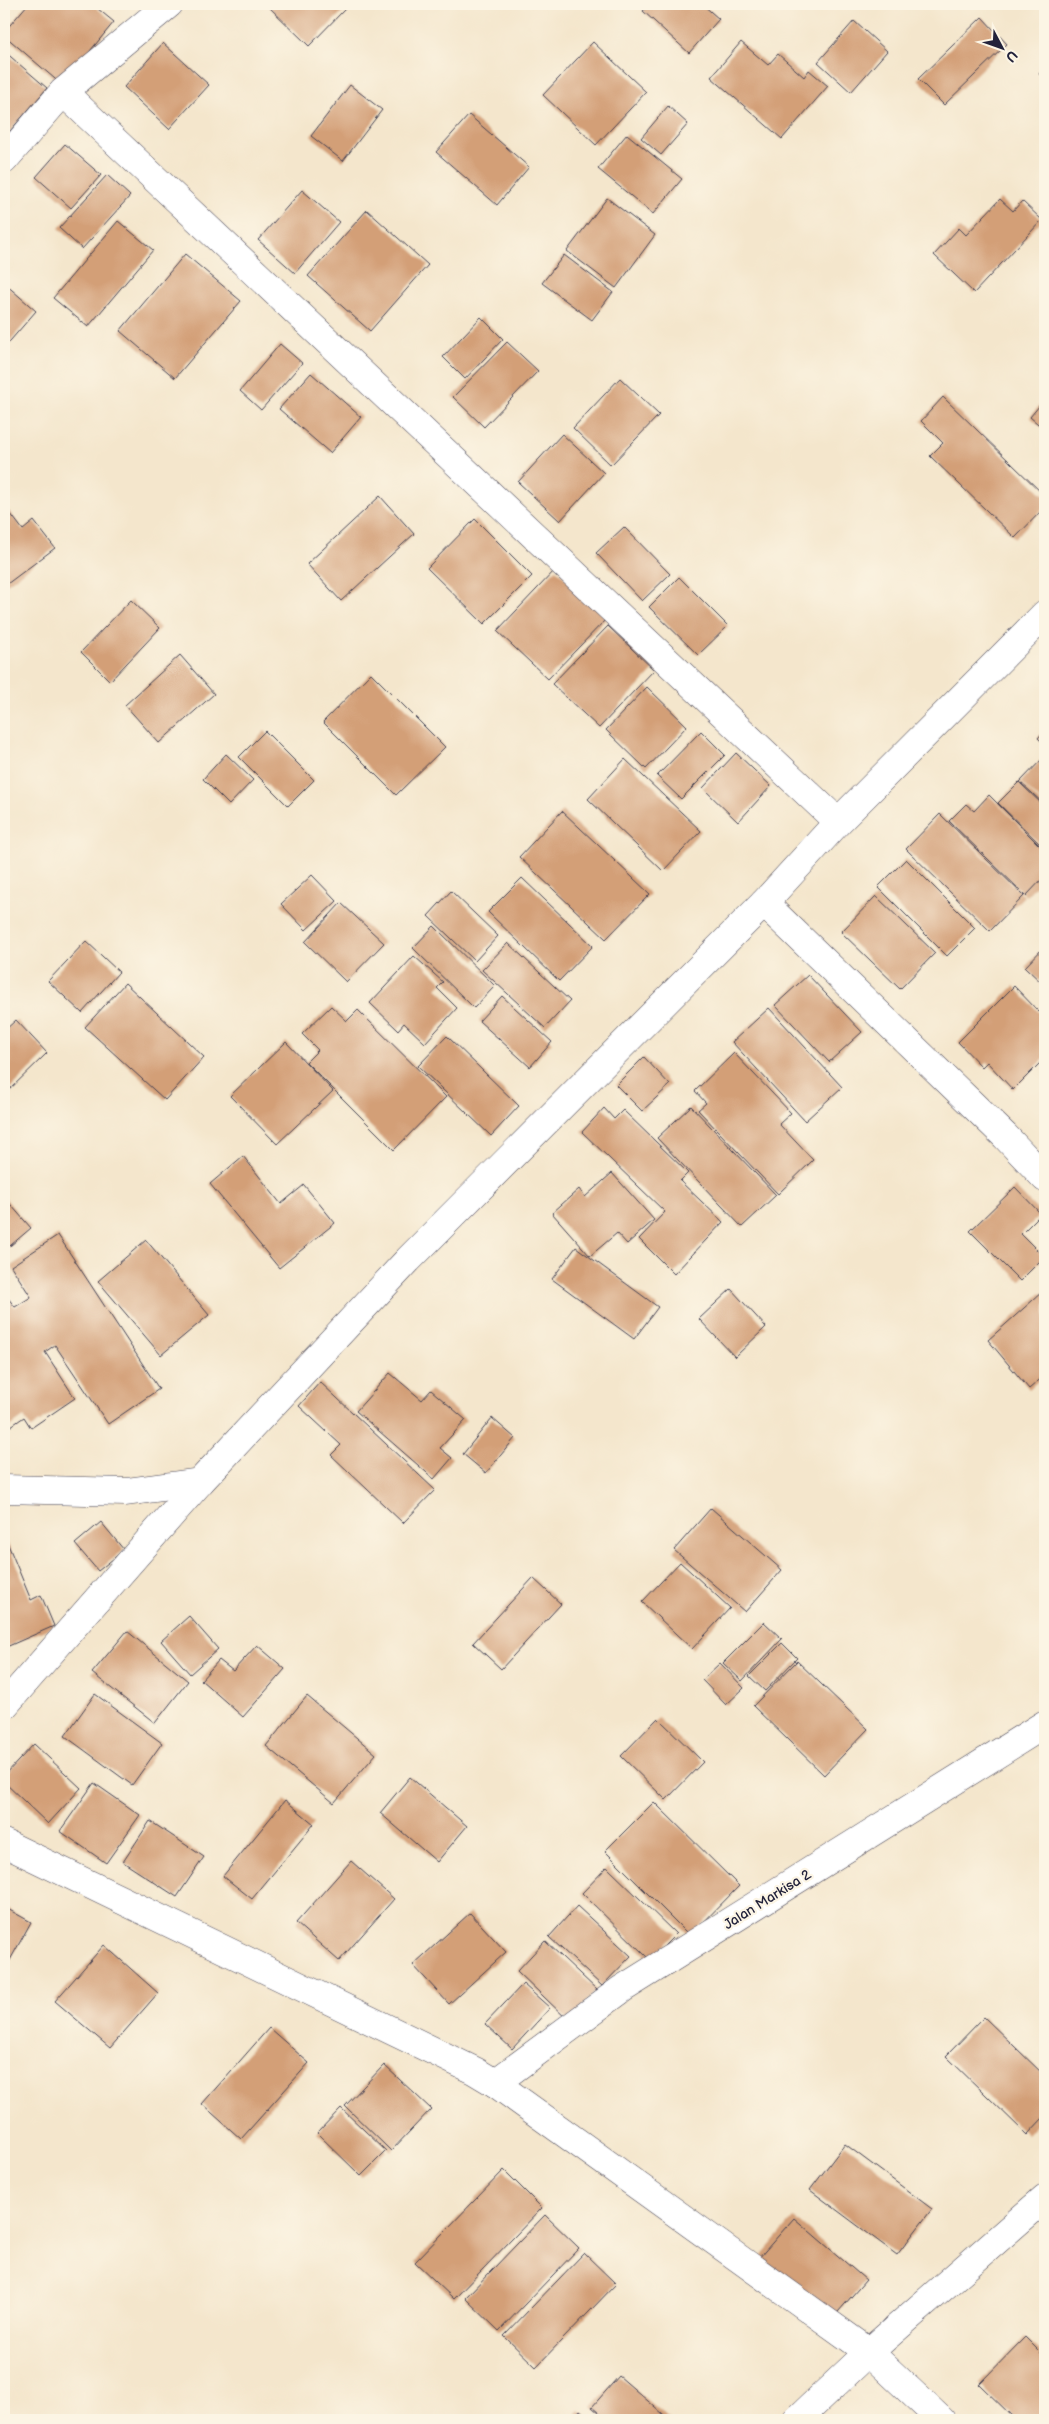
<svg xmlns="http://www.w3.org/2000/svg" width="1049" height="2424" viewBox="0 0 1049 2424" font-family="'Balsamiq Sans',sans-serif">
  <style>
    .building { fill: #d39f77 }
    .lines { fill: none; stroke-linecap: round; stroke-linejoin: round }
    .minor-casing { stroke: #423f51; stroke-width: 29 }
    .minor { stroke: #fff; stroke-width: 28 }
    .labels { text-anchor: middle; stroke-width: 4.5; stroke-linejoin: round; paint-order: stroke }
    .street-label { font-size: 14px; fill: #22223b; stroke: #fcf5e5 }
  </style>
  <rect width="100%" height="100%" fill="#fcf5e5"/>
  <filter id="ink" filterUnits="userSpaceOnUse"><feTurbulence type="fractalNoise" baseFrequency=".02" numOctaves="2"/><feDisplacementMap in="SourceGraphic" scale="10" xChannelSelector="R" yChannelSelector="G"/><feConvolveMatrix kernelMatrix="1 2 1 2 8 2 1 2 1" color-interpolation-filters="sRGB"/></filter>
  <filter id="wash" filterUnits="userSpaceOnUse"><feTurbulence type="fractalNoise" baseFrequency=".0096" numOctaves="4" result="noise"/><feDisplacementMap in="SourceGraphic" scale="20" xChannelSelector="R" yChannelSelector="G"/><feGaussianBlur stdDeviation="1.12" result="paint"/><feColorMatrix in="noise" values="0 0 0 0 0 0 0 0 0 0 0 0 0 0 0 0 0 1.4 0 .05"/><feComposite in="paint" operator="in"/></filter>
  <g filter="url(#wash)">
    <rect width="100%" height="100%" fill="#f4e6cc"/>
    <g id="blocks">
      <g class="building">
        <polygon points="28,4 92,4 114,22 62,85 4,35 4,32"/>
        <polygon points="266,4 339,4 345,9 309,46"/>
        <polygon points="649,4 702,4 719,19 689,53 643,11"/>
        <polygon points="982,17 1007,44 944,105 918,79"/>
        <polygon points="854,21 887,51 851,92 818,62"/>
        <polygon points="593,42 646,92 596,145 543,95"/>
        <polygon points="741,42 768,65 778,54 804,77 809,70 828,86 782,139 711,77"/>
        <polygon points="163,43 209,85 169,129 124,87"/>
        <polygon points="4,51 47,88 4,138"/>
        <polygon points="1045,67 1045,79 1039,74"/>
        <polygon points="350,85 382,110 343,161 311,136"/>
        <polygon points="668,106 688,124 661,155 641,138"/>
        <polygon points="469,115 529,167 497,205 436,152"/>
        <polygon points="627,134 682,179 653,214 598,169"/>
        <polygon points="65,144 101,175 71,208 36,177"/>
        <polygon points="107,175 130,196 82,249 59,228"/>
        <polygon points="302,190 339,222 295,273 258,240"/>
        <polygon points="607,198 655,235 616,288 567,251"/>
        <polygon points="1000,199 1013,211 1022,201 1042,220 974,293 934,255 959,228 966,235"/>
        <polygon points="367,210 428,265 370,331 308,276"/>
        <polygon points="118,221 153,250 88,327 53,298"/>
        <polygon points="185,254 241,301 175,378 120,331"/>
        <polygon points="564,255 613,292 592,320 542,283"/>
        <polygon points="4,283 36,311 4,348"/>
        <polygon points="481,317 503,339 465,379 443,357"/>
        <polygon points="507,342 538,371 484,427 453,397"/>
        <polygon points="280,344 302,363 261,410 240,391"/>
        <polygon points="311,373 361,417 330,453 279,409"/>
        <polygon points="620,378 659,415 611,465 573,428"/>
        <polygon points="943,397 1045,496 1045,507 1015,538 930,456 943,443 921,421"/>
        <polygon points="1045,399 1045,430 1030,417"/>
        <polygon points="562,434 604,473 560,521 518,482"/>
        <polygon points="380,496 414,534 341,601 307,564"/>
        <polygon points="4,505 23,530 34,521 55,548 7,584 4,580"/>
        <polygon points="475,519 532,576 484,624 427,568"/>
        <polygon points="624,527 670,574 642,601 596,553"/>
        <polygon points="556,569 607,618 548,679 497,631"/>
        <polygon points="679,577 728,626 698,655 649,607"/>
        <polygon points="131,600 160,628 110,681 81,652"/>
        <polygon points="608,626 654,670 599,728 552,684"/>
        <polygon points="180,655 214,694 159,743 125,705"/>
        <polygon points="371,673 445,747 396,795 323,722"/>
        <polygon points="647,687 687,726 646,769 606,730"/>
        <polygon points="1045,730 1045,745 1038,738"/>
        <polygon points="265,731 314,780 288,806 239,757"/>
        <polygon points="701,731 725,755 681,799 657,776"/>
        <polygon points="736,753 771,786 738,822 703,788"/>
        <polygon points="226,754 253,780 229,805 203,779"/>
        <polygon points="1045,756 1045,805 1020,782"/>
        <polygon points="625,759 701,831 663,871 588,799"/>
        <polygon points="1019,782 1045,807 1045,849 998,803"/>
        <polygon points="989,795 1045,851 1045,876 1026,896 949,821 966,804 974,811"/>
        <polygon points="562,811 650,894 606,939 519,857"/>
        <polygon points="940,814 1024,896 990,931 906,849"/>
        <polygon points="906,859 975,928 947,956 878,887"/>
        <polygon points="312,875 337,901 306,930 281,904"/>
        <polygon points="522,878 593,946 559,981 488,912"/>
        <polygon points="451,891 498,936 475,961 428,916"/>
        <polygon points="876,896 935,953 900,989 841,932"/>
        <polygon points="341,903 384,943 346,982 305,942"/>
        <polygon points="434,926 495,986 474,1008 413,948"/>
        <polygon points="86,941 119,972 82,1013 48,981"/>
        <polygon points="508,943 570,1001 545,1028 482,970"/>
        <polygon points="1045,946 1045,986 1025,967"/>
        <polygon points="414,956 443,982 437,988 457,1008 425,1043 404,1023 398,1030 370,1003"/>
        <polygon points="808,975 862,1032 829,1062 775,1005"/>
        <polygon points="125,983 204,1057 165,1100 85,1027"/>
        <polygon points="1014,986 1039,1012 1045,1006 1045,1058 1013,1090 987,1062 982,1067 958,1042"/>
        <polygon points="502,996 552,1042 530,1067 479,1021"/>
        <polygon points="331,1006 347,1021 358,1010 446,1097 394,1150 306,1062 318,1050 302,1034"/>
        <polygon points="769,1008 842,1087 805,1121 732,1042"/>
        <polygon points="16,1020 47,1053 4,1095 4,1031"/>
        <polygon points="447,1036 519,1106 491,1136 418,1066"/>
        <polygon points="286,1042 333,1091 277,1144 230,1096"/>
        <polygon points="734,1053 791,1113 779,1124 813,1160 778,1194 698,1110 706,1103 695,1091"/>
        <polygon points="644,1057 670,1085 642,1111 616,1085"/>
        <polygon points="691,1106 776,1195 742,1227 657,1138"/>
        <polygon points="604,1108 614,1119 623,1110 688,1173 680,1181 723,1222 674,1274 639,1239 665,1212 582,1132"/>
        <polygon points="243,1156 281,1204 304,1185 335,1223 279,1268 210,1184"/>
        <polygon points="612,1173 654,1220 627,1244 617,1233 590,1256 552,1213 579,1189 585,1197"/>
        <polygon points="1015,1187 1041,1214 1021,1234 1044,1257 1020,1281 970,1231"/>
        <polygon points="4,1197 31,1228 4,1251"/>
        <polygon points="58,1235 159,1389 108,1424 55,1345 45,1352 75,1398 31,1428 24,1417 4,1431 4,1293 15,1307 31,1297 11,1266"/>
        <polygon points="146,1240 209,1315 161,1355 98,1281"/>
        <polygon points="576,1247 658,1307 634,1339 552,1279"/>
        <polygon points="731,1289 766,1327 735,1357 699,1319"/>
        <polygon points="1042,1292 1045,1296 1045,1356 1043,1358 1045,1361 1045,1375 1029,1389 988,1340"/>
        <polygon points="390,1373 422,1400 431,1390 466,1420 440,1448 452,1458 434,1479 356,1411"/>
        <polygon points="320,1382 435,1490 403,1523 331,1455 341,1445 299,1406"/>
        <polygon points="492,1418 515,1438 486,1473 463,1454"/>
        <polygon points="711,1508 782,1570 745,1612 674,1550"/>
        <polygon points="101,1522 124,1550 98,1571 75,1544"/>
        <polygon points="7,1542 31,1600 41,1595 54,1626 4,1648 4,1544"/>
        <polygon points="680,1562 730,1608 692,1649 642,1602"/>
        <polygon points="533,1578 561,1604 501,1669 473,1643"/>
        <polygon points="189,1616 218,1649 190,1674 161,1641"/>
        <polygon points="764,1622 782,1639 742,1681 723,1663"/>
        <polygon points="127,1631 188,1681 155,1723 92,1673"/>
        <polygon points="782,1643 797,1658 765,1691 749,1676"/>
        <polygon points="257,1645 285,1669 243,1717 201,1680 219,1660 233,1671"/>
        <polygon points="797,1661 868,1729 824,1775 753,1706"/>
        <polygon points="720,1663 744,1688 726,1705 702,1680"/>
        <polygon points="95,1694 162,1743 132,1785 65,1736"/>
        <polygon points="307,1696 376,1754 334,1803 266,1746"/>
        <polygon points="658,1718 703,1762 666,1800 621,1756"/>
        <polygon points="34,1744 81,1788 48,1824 4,1782 4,1776"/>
        <polygon points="410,1777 467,1826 437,1862 380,1813"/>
        <polygon points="94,1783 140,1815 106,1863 60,1831"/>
        <polygon points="285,1800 314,1824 252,1899 223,1876"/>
        <polygon points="654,1802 739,1886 690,1936 605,1851"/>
        <polygon points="150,1821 204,1857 177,1897 123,1862"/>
        <polygon points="351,1861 394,1899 339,1961 296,1923"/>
        <polygon points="607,1867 676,1934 650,1960 582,1893"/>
        <polygon points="577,1906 631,1956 602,1986 549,1937"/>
        <polygon points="4,1907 31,1922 4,1971"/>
        <polygon points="470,1913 506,1952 449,2004 413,1965"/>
        <polygon points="545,1941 597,1990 569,2021 517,1971"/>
        <polygon points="104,1945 158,1993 110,2048 55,2001"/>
        <polygon points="523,1984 550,2008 512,2049 485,2024"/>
        <polygon points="984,2017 1045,2076 1045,2116 1027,2135 946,2056"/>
        <polygon points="269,2028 309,2063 241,2139 202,2104"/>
        <polygon points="384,2065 431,2109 391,2151 345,2106"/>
        <polygon points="341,2108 386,2151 361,2176 317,2133"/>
        <polygon points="845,2144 932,2209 897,2255 810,2190"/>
        <polygon points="504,2170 542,2208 454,2299 415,2262"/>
        <polygon points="545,2215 579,2248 499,2331 465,2298"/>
        <polygon points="794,2218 866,2280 831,2320 758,2259"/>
        <polygon points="584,2253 616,2284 536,2367 504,2336"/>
        <polygon points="1025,2337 1045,2357 1045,2420 1016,2420 979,2384"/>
        <polygon points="619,2376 670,2420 607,2420 592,2407"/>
        <polygon points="580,2410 592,2420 571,2420"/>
      </g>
    </g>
  </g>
  <g filter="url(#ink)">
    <use href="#blocks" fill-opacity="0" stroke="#423f51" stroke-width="1"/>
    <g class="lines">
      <g class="minor-casing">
        <g id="minor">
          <polyline points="63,92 838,822"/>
          <polyline points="4,160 63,92 169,4"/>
          <polyline points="764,903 1005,1136 1045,1178"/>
          <polyline points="4,1489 126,1492 200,1482"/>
          <polyline points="4,1706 200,1482 408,1260 764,903 838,822 1045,614"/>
          <polyline points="4,1843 475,2071 495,2083 869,2352 941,2420"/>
          <polyline points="495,2083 622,1989 1045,1724"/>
          <polyline points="797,2420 869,2352 1045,2198"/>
        </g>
      </g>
      <use href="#minor" class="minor"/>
    </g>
  </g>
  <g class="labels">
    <g class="street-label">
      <text transform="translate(767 1899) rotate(-32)" y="5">Jalan Markisa 2</text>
    </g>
  </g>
  <rect width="1049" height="2424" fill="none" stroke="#fcf5e5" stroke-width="20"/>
  <g transform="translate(1002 48) rotate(131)" stroke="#fcf5e5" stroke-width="4" paint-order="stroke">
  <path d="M0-4L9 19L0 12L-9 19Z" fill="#22223b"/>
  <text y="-8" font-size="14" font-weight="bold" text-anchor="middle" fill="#22223b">U</text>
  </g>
</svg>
